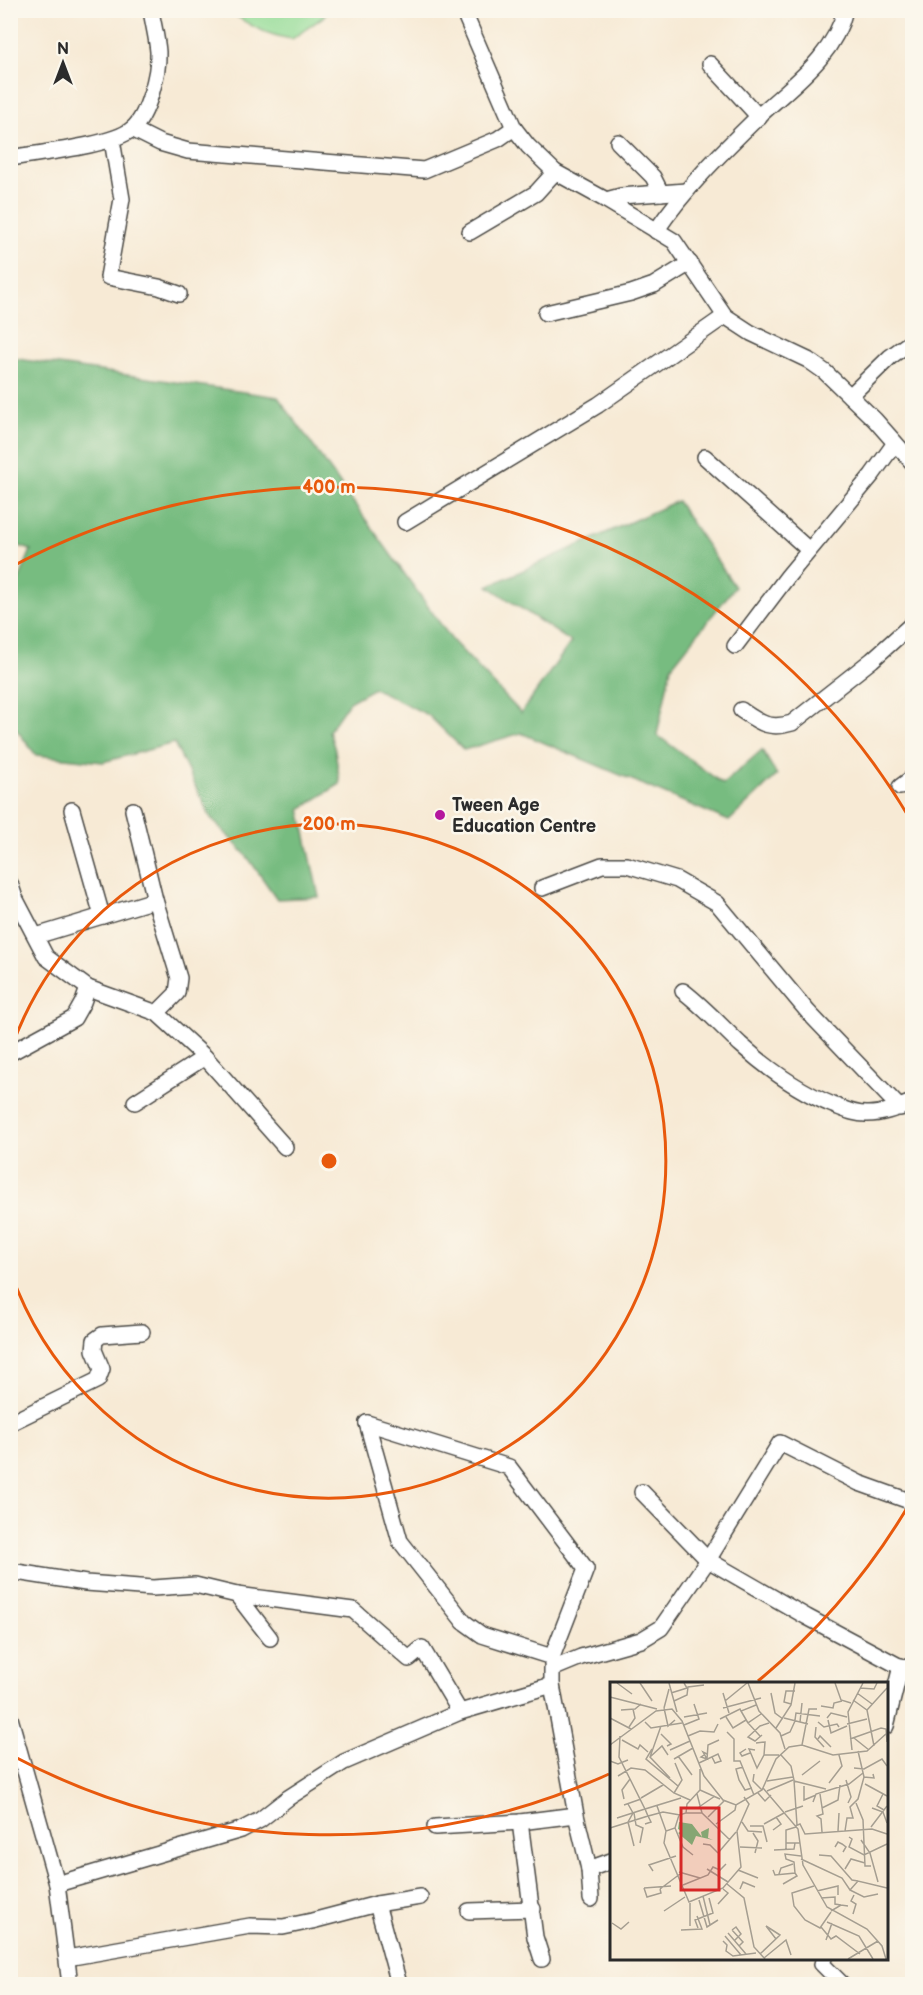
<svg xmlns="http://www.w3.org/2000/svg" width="923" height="1995" viewBox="0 0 923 1995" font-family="'Balsamiq Sans',sans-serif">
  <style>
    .green { fill: #94dc97; stroke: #608461; stroke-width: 1.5 }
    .forest { fill: #77bc80; stroke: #517456; stroke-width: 1.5 }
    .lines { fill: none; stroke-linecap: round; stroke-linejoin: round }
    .minor-casing { stroke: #4a4844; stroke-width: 18 }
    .minor { stroke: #fff; stroke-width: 15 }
    .ring { fill: none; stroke: #e8590c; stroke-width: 3 }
    .poi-dot { fill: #b5179e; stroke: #fbf7ec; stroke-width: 2 }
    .labels { text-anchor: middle; stroke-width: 5; stroke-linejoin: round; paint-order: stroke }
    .poi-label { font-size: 18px; font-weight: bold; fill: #2b2b2b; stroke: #fbf7ec; text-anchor: start }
    .inset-road { fill: none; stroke: #a59e91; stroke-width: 1.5 }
    .view { fill: #d62828; fill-opacity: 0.15; stroke: #d62828; stroke-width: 3 }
    .inset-edge { fill: none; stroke: #2b2b2b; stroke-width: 3 }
    .centre { fill: #e8590c; stroke: #fbf7ec; stroke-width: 3 }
    .ring-label { font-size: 18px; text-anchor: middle; font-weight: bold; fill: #e8590c; stroke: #fbf7ec; stroke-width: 5; stroke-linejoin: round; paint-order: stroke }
  </style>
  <rect width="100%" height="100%" fill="#fbf7ec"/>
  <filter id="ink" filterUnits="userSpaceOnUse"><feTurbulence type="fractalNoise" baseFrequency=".0167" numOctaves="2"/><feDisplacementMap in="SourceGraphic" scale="12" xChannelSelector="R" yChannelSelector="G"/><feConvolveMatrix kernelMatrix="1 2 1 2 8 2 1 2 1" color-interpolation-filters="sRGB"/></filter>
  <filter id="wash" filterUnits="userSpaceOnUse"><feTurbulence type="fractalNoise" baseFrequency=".008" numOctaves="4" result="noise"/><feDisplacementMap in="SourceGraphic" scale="24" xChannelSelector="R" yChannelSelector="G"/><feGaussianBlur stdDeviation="1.35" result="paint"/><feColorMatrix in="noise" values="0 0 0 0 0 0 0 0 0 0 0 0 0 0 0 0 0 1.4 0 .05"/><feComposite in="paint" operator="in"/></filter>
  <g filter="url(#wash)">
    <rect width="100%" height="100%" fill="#f7ead5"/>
    <path class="green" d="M229,11H328L323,17L292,39C266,35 250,26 229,11Z"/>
    <polygon class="forest" points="11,358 278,397 452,640 521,713 571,642 488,586 677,501 735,587 671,667 657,735 723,784 762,750 777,775 729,821 521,733 464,750 428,715 374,688 349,702 329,731 335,750 340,784 300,809 319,897 277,899 246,855 211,818 174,743 103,762 36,755 10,721 11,600 31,550 11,543"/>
  </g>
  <g filter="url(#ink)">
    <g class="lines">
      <g class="minor-casing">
        <g id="minor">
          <polyline points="463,10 514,128"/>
          <polyline points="710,64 759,117"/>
          <polyline points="132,129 160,143 188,151 424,170 498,139 514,128 528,146 555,172 606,200 674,241 725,316 751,333 808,360 825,372 875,420 912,462"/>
          <polyline points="112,140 122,199 108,277 159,287 179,294"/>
          <polyline points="618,142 653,177 661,193"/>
          <path d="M10,158C39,153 112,146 132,129C148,116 159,72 158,52C157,38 153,24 151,10"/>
          <polyline points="606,200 621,196 686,191"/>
          <path d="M656,231C685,188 723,151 760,115C793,84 834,57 845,10"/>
          <polyline points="470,232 536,193 555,172"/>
          <polyline points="546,313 631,293 654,285 690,263"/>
          <polyline points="850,396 890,357 912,341"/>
          <polyline points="705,457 809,550"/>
          <polyline points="405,522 598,405 725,316"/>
          <polyline points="735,646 788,576 872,475 895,443"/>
          <path d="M741,710C760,723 769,730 792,723L872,660L912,624"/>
          <polyline points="900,787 912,778"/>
          <polyline points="72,810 102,916"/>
          <polyline points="133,810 155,900 179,978 177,993 157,1013"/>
          <polyline points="10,883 15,898 46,957 88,988 157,1013 205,1057 285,1147"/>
          <polyline points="542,888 602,865 627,865 677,880 717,903 808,1012 900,1108"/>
          <polyline points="36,936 155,900"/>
          <path d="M683,991C704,1007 721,1026 740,1044C768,1069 798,1091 833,1105C844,1109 856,1115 868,1114C884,1114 899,1107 912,1102"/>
          <polyline points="10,1053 74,1018 83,1002 88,988"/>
          <polyline points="135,1102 205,1057"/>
          <polyline points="10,1423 98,1380 102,1369 94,1350 95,1340 102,1335 142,1332"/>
          <polyline points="367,1423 509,1467 586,1569 552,1657"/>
          <polyline points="367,1423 400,1541 464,1622 482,1635 552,1657 552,1665"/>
          <polyline points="642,1492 708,1560 807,1617 912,1673"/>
          <polyline points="10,1571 86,1583 153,1588 195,1585 237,1595 353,1610 409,1659 422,1648 460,1712"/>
          <polyline points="237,1595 270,1638"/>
          <polyline points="10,1718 57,1884 70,1984"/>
          <polyline points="886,1726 901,1666"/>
          <polyline points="520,1822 535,1937 542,1959"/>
          <polyline points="435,1827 520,1822 576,1815"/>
          <polyline points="589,1869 611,1861"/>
          <polyline points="57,1884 241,1830 260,1820 288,1798 344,1762 460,1712 552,1685"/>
          <polyline points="591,1899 589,1869 576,1815 552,1685 552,1669 581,1657 641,1640 661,1628 708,1560 780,1443 859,1483 912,1502"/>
          <polyline points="377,1904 399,1984"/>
          <polyline points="469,1911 533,1909"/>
          <polyline points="67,1958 250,1926 283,1927 312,1921 377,1904 420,1897"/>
          <polyline points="824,1958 822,1964 842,1984"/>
        </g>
      </g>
      <use href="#minor" class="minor"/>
    </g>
  </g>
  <g class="ring">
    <path d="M11 1049A337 337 0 1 1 11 1273"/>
    <path d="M910 1503A674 674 0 0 1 758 1681M609 1774A674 674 0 0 1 13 1756M13 566A674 674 0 0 1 910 819"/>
  </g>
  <circle class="poi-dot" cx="440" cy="815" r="6"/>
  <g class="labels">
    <g class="poi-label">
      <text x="452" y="811">Tween Age<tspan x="452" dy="21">Education Centre</tspan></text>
    </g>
  </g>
  <g transform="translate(610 1682)">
    <rect width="278" height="278" fill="#f7ead5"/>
    <path d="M69,140L82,142L92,155L91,150L99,146L98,156L103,158L86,154L82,163L68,151L72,149L68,147Z" fill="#77bc80"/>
    <path class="inset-road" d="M7,1L22,12M30,1L42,19M59,1L67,30M138,1L149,29L170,51L175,67M225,1L231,18L241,21M250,6L264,7L267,1M61,11L77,6L74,1M113,11L119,31M161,11L165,31L173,37M247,11L262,22M0,15L47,27M243,18L257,28L277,6M64,19L77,13L78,5L94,3M115,19L137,1M181,22L174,20L176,9H185M211,24L223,26L224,21L232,19M54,26L58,44L65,38M54,26L59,7M113,26L151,16M11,28L25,27L31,22M257,28L264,64M74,35L97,31M116,35L123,46L136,38M0,36L21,47M174,36L198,42M217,36L221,31L237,35M110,37L130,27L131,29M185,38L186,31L210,34M218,38L221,51L237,44M35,40L41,46L72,41M190,40L192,21M208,40L214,45L227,42L229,45M138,41L131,29L146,23M237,42L257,37M74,43L89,37L84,22M51,44L40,75L60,96M19,45L25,36L23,27M206,45L205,55L214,65M166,46L181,23L185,1M117,50L124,57V79H130L144,113M51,52L61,62L57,64M152,53L145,59L138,55L150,44L159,41M10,54L9,75L35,127L71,116M78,54L90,49L104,50L108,42M150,54L138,41L151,32M171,54L180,50L185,39M244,56L259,68M208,57L210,54L221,65M240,57L271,46L276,47L277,60M12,58L28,67L30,63L38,70M146,61L155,60L154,73M0,63L46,29L62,27L72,39L94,94L113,118L126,123L152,108L166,77L179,65L192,63L223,73L257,69L277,51M192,63L199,27H207M42,67L36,77L68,104M136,67L130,71L132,74L140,71M60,68L80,59M145,68L139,67L147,86L154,73H169M242,68L238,30L253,1M248,69L254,95L264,96L263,92M94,73L91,75L97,77L93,70L97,72M171,73L181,84L184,98L187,143M68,74L82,93M40,75L52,64L58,73M64,77L83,66M97,77L98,63L109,58M0,79L8,82L18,78M65,81L72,98L64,111L80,118M89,81L108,72L111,79L105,81L102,75M133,85L126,87L129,98L135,108L142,106M244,86L254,87L272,77L277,84M90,87V108L77,122L76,131L69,133L65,146L56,149L54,161L79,220L113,206L131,185L127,149L139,122L134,115M144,92L143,99L152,108M192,93L210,79M8,94L21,86L35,88L64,111M236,98L241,115L238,121M157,99L183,95M184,99L216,107M219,101L232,84L229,73M255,102L277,114M194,104V118L206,113M153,106L188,147L193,183L217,225L257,247L272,264L276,277M90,108L110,117M157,109L183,98M148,111L155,119L161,113M87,112L92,131M210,112L213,132L207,134L211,137L212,150M273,112L267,124L274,128M31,116L53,103M14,117L12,108L20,97M203,120L206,112L239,102L253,91M246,121L253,138L255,184H261M18,122L23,131L18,140L24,164M14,123L31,117M47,124L56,149M89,125L105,114M212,126L228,118L230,103M262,126L273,130L277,141M175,130L193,124M24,131L26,143L33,146L30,161M76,131H92L120,158M98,135L114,119M7,136L35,127L38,134L53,130L70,133M132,140L138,149L152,150M106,142L125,128L126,123M154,142L174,131M140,144H153L157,160M185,144L190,142L195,152L262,147L277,152M261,145L277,124M0,146L38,134L41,140L35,142M65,146L73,165L83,173M163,148L171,142L166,135M228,149L229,131M235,149L237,136H243L240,125L248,117L254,95M143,151L148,159L145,171M239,155L242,157L239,165L254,173L277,162M251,158L260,171L268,200M176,161V148L186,145M93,162L100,163L108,171M130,165L152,166M225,165L228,160L232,162L236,165L233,170M176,167V161H190M164,168L184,167L185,161M108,171L126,150M209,173L221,174L242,198L248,199M191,177L232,196L240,208L248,199L277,206M97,187L118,200M235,187L241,177L255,181M128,188L148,196M163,188L165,193L185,191L184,180L176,177L175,172L191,174M43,189L39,183L66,174M69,190L90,196M169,192L171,186L183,182M117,202L134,216L144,265L155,277M173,202L187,194L185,191M73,203L98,193L103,185L110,188L116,182M204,204L182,211L184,224L195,238L210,246L221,230M34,206L61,204M34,206L37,215L51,211L50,207M50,207L70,192M130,207L133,200L145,205M240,208L254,215L268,212M207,209L228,204V213M93,214L100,243M211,216L225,215V222L231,223M89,218L97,245L108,238M108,222L118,211L113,207M54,229L75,215M221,229L231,223L238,224M243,232L246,222L241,219L244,213M217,240L249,254L263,277M2,241L11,247L19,240M80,244V221M211,245L221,257L226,254L250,272M88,246L85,238L103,231L99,216M71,248L92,247L87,234M122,248L126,245L131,252L125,258M122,248L133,260L129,264M118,251L136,272M115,254L131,273M216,258L222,241M113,259L117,263L116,269L123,274L146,271M150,272L169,254L170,253L156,244L166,257M154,276L176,258L181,273M238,277L268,259"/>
    <path class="view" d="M71,126H109V208H71Z"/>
    <rect width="278" height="278" class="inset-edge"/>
  </g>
  <circle cx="329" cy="1161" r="9" class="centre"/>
  <g class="ring-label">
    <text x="329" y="493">400 m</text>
    <text x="329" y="830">200 m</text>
  </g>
  <rect width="923" height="1995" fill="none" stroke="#fbf7ec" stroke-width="36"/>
  <g transform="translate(63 63)" stroke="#fbf7ec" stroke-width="4.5" paint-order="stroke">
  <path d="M0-4.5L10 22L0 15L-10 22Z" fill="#2b2b2b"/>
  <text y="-9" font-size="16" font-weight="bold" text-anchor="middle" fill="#2b2b2b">N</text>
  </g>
</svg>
